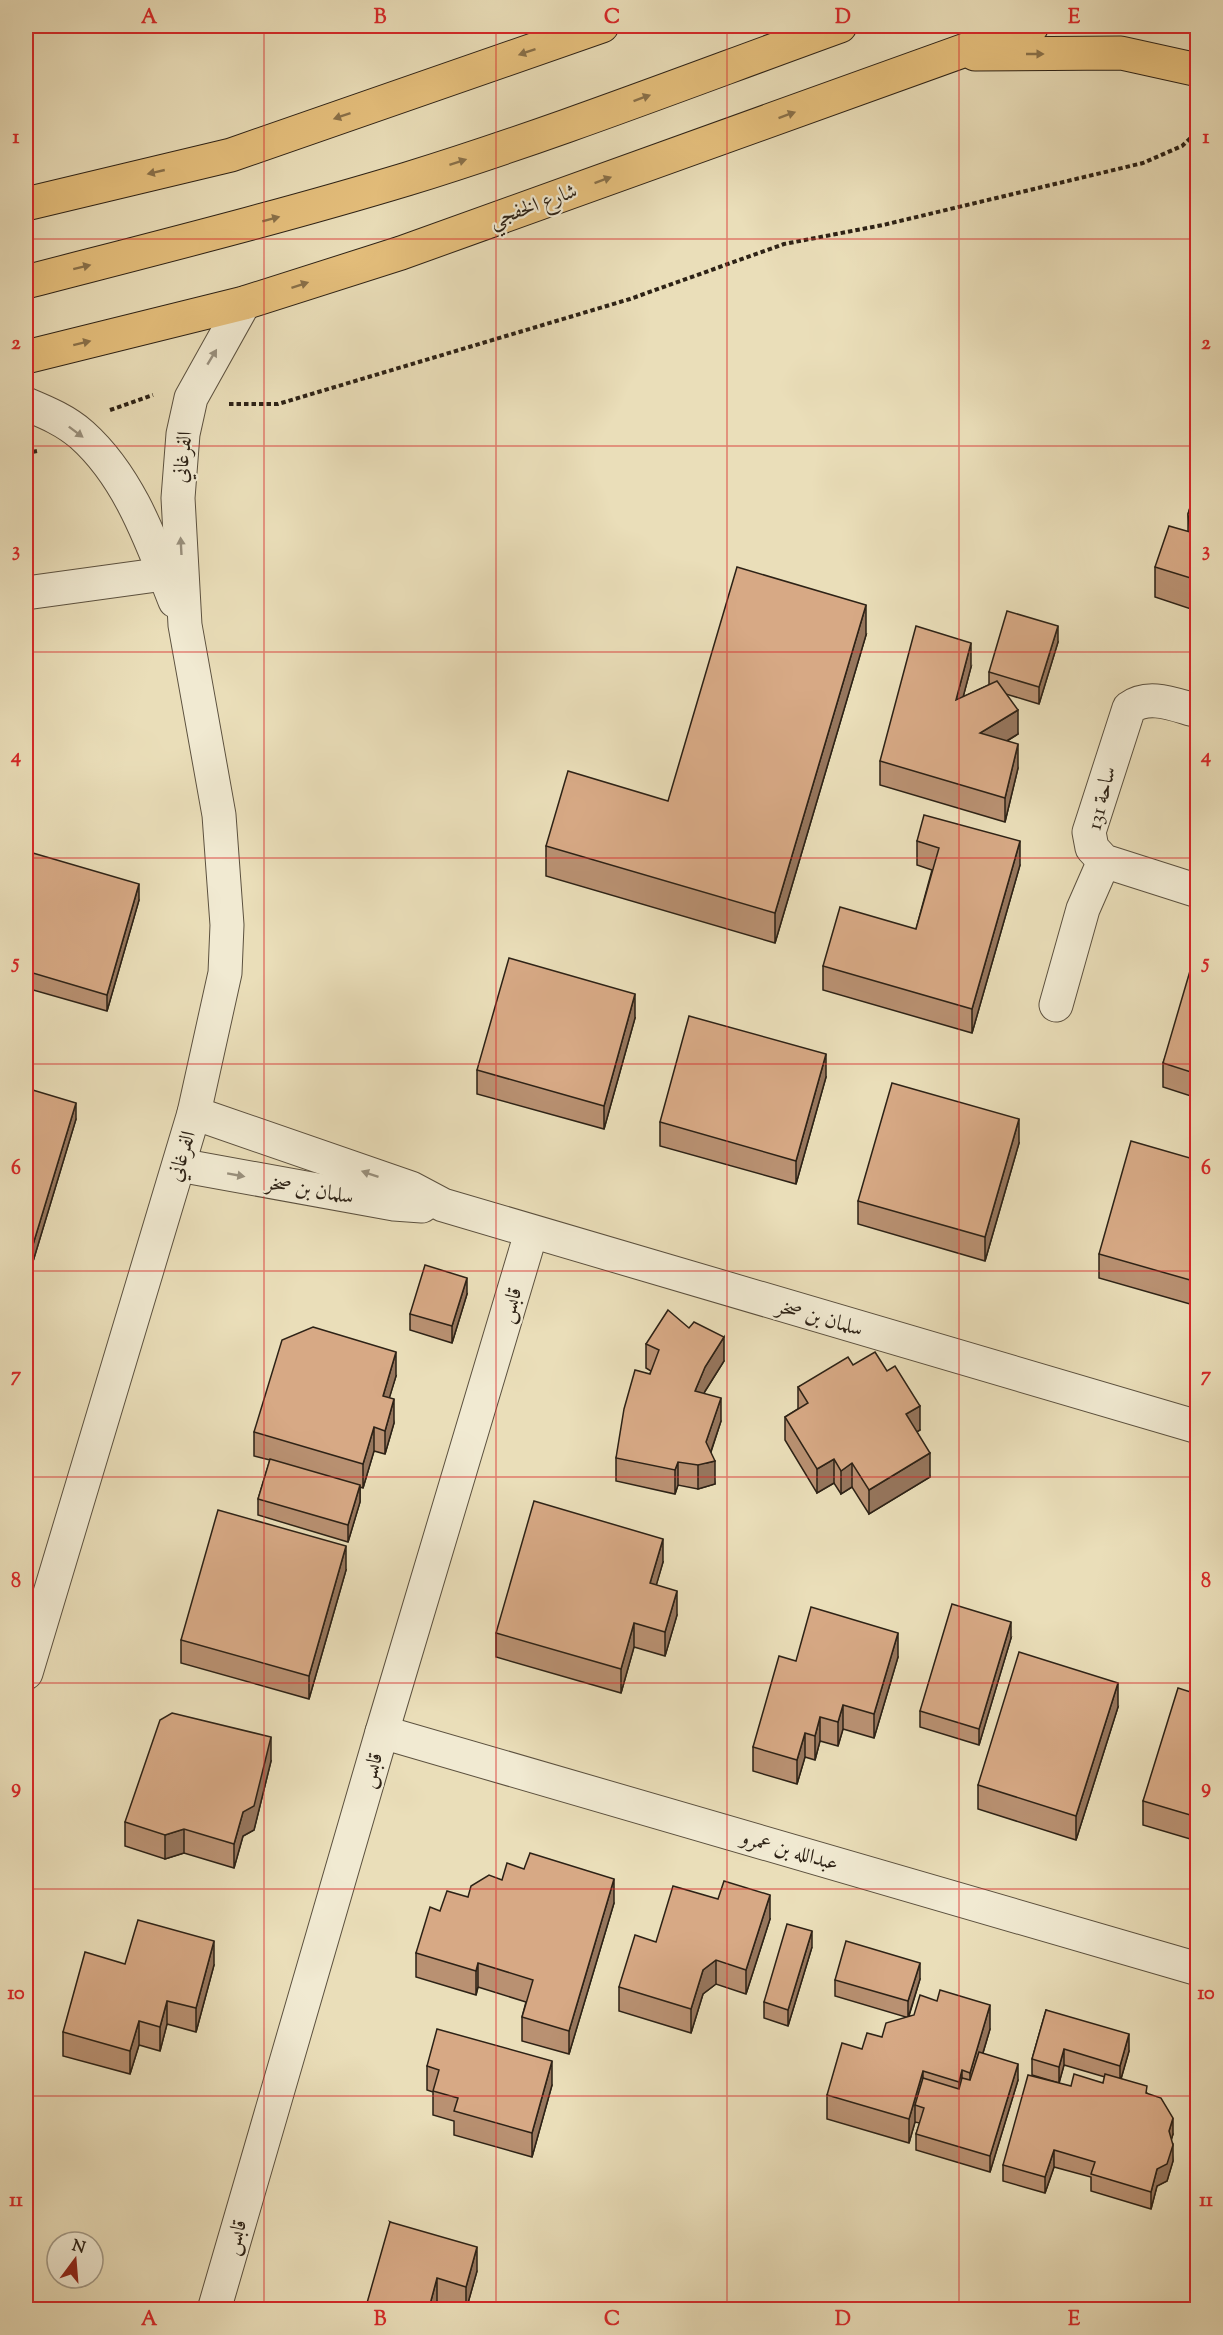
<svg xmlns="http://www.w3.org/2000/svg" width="1223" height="2335" viewBox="0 0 1223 2335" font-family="'Sorts Mill Goudy',Amiri,serif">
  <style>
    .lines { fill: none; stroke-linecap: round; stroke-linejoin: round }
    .minor-casing { stroke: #5c513f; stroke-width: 35 }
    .highway-casing { stroke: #2d2216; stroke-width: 35 }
    .path { stroke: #2d2216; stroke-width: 4; stroke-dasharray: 4.5 3; stroke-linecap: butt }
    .minor { stroke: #f1ead2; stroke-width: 33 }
    .highway { stroke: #e5bf7c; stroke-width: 33 }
    .wall { fill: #b99172; stroke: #2d2216; stroke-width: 1.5 }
    .shaded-wall { fill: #96765d; stroke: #2d2216; stroke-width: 1.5 }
    .building { fill: #d7a985; stroke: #2d2216; stroke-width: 1.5 }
    .oneway { fill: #897049 }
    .oneway2 { fill: #99907d }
    .grid { fill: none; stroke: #d62828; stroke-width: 1.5; stroke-opacity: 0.55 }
    .labels { text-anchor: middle; stroke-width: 4.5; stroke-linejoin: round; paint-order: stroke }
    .street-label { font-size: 21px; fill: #2d2216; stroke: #f1ead2 }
    .neatline { fill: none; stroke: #d62828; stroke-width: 2 }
    .grid-label { font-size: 20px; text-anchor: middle; font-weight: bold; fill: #d62828 }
  </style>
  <rect width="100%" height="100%" fill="#eadeb9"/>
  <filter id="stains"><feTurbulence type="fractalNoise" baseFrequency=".00333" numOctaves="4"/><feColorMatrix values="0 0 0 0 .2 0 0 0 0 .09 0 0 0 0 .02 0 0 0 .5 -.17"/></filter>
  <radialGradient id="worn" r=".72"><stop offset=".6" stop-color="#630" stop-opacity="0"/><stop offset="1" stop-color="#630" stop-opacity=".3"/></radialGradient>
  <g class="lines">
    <g class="minor-casing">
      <g id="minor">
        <path d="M26,404C45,412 65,420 82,435C130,478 152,543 175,601"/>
        <polyline points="26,593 164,574"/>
        <path d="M1198,711C1175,705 1149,693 1129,708L1089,832L1092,848L1104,861L1198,891"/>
        <polyline points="1056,1005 1083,909 1104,861"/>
        <polyline points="194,1113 411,1188 443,1205 1198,1427"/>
        <polyline points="179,1165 394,1204 422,1206"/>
        <polyline points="26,1673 194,1113 225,973 227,925 219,815 185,625 178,498 183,434 191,398 244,303"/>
        <polyline points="382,1732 1198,1969"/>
        <polyline points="214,2310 382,1732 531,1233"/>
      </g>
    </g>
    <g class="highway-casing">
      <g id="highway">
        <polyline points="975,54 1121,53 1198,70"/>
        <polyline points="26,204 231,155 602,26"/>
        <path d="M26,282C153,249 281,217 407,179C553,134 696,78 840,26"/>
        <polyline points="26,357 244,303 401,253 1032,26"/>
      </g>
    </g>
    <g class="path">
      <polyline points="229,404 278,404 630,299 784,244 883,225 1143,163 1182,146 1198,131"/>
      <polyline points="110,410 153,395"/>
      <polyline points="26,453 37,451"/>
    </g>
    <use href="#minor" class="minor"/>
    <use href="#highway" class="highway"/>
  </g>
  <g class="wall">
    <polygon points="1197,486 1197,611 1155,597 1155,567 1188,532 1188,514"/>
    <polygon points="866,635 775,943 546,876 546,846 668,801"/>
    <polygon points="1058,642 1039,704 1006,694 1018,734 1007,741 1018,768 1005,822 880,785 880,761 971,667 963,697 989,685 989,672"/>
    <polygon points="917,841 1020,865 972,1033 823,990 823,966 916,929 932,870 917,865"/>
    <polygon points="26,851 139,900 107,1011 26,988"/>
    <polygon points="1197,973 1197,1098 1163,1087 1163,1063"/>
    <polygon points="635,1018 604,1129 477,1094 477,1070"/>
    <polygon points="826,1077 796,1184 660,1146 660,1122"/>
    <polygon points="26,1088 76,1119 28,1278 26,1277"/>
    <polygon points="1019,1143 985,1261 858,1224 858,1201"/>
    <polygon points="1197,1160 1197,1306 1099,1278 1099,1254"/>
    <polygon points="467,1294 452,1343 410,1330 410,1314"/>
    <polygon points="646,1344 724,1361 704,1393 721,1421 711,1452 715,1484 698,1489 678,1485 675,1494 616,1481 616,1458 651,1371 646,1368"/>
    <polygon points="853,1365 920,1430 917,1432 930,1477 869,1514 852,1487 841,1494 834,1483 817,1493 785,1440 785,1417 798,1409 798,1387"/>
    <polygon points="396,1376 389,1398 394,1423 385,1454 374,1451 363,1488 360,1487 360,1502 348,1542 258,1515 258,1499 270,1460 254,1456 254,1432"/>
    <polygon points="663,1562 656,1585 677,1615 665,1656 634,1647 621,1693 496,1657 496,1633"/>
    <polygon points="346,1570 309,1699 181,1663 181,1640"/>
    <polygon points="1011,1638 979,1745 920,1727 920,1711"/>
    <polygon points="898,1657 874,1738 843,1729 838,1746 820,1741 815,1760 805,1757 797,1784 753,1771 753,1747 796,1661"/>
    <polygon points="1197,1694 1197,1841 1143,1825 1143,1801"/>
    <polygon points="1118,1707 1076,1840 978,1809 978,1785"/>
    <polygon points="271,1761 254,1830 243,1836 234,1868 184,1853 165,1859 125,1846 125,1822"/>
    <polygon points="502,1880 614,1903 569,2054 522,2041 522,2017 526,2002 478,1987 476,1995 416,1977 416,1953 440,1911"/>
    <polygon points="770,1919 746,1994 716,1984 703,1994 691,2033 619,2011 619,1987 656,1942"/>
    <polygon points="812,1947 788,2026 764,2018 764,2002"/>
    <polygon points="125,1964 214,1965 196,2032 167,2024 160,2051 139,2045 130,2074 63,2056 63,2032"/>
    <polygon points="920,1979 909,2016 990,2029 983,2053 1018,2080 990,2172 916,2150 916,2134 920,2123 915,2122 909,2143 827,2119 827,2095 862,2049 882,2037 906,2017 835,1996 835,1980"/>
    <polygon points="1046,2010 1129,2051 1121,2079 1147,2093 1173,2134 1171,2140 1173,2161 1167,2181 1157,2186 1151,2209 1091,2191 1091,2177 1054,2167 1045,2193 1003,2181 1003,2165 1071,2086 1103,2083 1105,2077 1064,2065 1059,2083 1032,2075 1032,2059"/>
    <polygon points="427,2066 552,2085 532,2157 454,2135 454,2121 433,2115 433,2092 427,2090"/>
    <polygon points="390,2222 477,2271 466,2310 462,2310 437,2302"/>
  </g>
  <g class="shaded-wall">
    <polygon points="866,605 866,635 775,943 775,913"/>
    <polygon points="1058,626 1058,642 1039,704 1039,687"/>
    <polygon points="971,643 971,667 956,724 956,700"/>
    <polygon points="1018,710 1018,734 980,757 980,733"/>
    <polygon points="1018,744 1018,768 1005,822 1005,798"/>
    <polygon points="1020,841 1020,865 972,1033 972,1009"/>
    <polygon points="139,884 139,900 107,1011 107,995"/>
    <polygon points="635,994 635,1018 604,1129 604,1106"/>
    <polygon points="826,1054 826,1077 796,1184 796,1161"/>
    <polygon points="76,1103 76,1119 28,1278 28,1261"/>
    <polygon points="1019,1119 1019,1143 985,1261 985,1237"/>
    <polygon points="467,1278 467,1294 452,1343 452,1326"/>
    <polygon points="724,1337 724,1361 705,1391 695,1415 695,1391 705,1367"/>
    <polygon points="396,1352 396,1376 383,1419 383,1396"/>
    <polygon points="721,1398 721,1421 707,1463 715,1461 715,1484 698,1489 698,1465"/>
    <polygon points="394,1399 394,1423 385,1454 385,1431"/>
    <polygon points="920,1406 920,1430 906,1438 906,1414"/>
    <polygon points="374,1427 374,1451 363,1488 363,1464"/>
    <polygon points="930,1453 930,1477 869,1514 869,1490"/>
    <polygon points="834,1459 834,1483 817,1493 817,1469"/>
    <polygon points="678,1462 678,1485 675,1494 675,1470"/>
    <polygon points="852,1463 852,1487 841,1494 841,1471"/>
    <polygon points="360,1485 360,1502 348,1542 348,1525"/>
    <polygon points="663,1539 663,1562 650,1607 650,1583"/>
    <polygon points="346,1546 346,1570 309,1699 309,1676"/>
    <polygon points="677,1591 677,1615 665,1656 665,1632"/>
    <polygon points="1011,1622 1011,1638 979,1745 979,1729"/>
    <polygon points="634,1623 634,1647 621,1693 621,1669"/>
    <polygon points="898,1633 898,1657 874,1738 874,1714"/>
    <polygon points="1118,1683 1118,1707 1076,1840 1076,1816"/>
    <polygon points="843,1705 843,1729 838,1746 838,1722"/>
    <polygon points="820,1717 820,1741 815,1760 815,1736"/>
    <polygon points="805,1733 805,1757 797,1784 797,1760"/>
    <polygon points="271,1737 271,1761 254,1830 243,1836 234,1868 234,1844 243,1812"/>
    <polygon points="184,1829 184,1853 165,1859 165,1835"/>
    <polygon points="614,1879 614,1903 569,2054 569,2031"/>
    <polygon points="770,1895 770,1919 746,1994 746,1970"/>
    <polygon points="812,1931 812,1947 788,2026 788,2010"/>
    <polygon points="214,1941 214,1965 196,2032 196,2008"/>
    <polygon points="716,1960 716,1984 703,1994 691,2033 691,2009 703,1970"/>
    <polygon points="478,1963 478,1987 476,1995 476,1971"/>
    <polygon points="920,1963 920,1979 908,2018 908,2001"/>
    <polygon points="167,2001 167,2024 160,2051 160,2027"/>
    <polygon points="990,2005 990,2029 970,2096 970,2073"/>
    <polygon points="139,2021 139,2045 130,2074 130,2051"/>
    <polygon points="1129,2034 1129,2051 1120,2082 1120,2066"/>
    <polygon points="1064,2049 1064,2065 1059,2083 1059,2067"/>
    <polygon points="552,2061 552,2085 532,2157 532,2133"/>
    <polygon points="1018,2064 1018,2080 990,2172 990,2156"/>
    <polygon points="962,2070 962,2094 959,2105 959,2082"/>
    <polygon points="923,2071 923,2095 915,2105 915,2122 909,2143 909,2119"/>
    <polygon points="1173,2118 1173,2134 1169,2148 1169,2131"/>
    <polygon points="1173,2145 1173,2161 1167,2181 1157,2186 1151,2209 1151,2192 1157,2169"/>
    <polygon points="1054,2150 1054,2167 1045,2193 1045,2177"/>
    <polygon points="477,2247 477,2271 466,2310 466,2287"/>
    <polygon points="437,2278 437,2302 435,2310 429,2308"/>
  </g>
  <g class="building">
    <polygon points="1197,486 1197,580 1155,567 1169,526 1190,532 1188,514 1196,488"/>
    <polygon points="737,567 866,605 775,913 546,846 568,771 668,801"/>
    <polygon points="1007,611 1058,626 1039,687 989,672"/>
    <polygon points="916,626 971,643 956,700 997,681 1018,710 980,733 1018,744 1005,798 880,761"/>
    <polygon points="924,815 1020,841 972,1009 823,966 840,907 916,929 939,848 917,841"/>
    <polygon points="26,851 139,884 107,995 26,971"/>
    <polygon points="509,958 635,994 604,1106 477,1070"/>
    <polygon points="1190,971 1197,973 1197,1074 1163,1063"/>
    <polygon points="689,1016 826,1054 796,1161 660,1122"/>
    <polygon points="892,1083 1019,1119 985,1237 858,1201"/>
    <polygon points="26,1088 76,1103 28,1261 26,1260"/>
    <polygon points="1131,1141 1197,1160 1197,1282 1099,1254"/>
    <polygon points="425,1265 467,1278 452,1326 410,1314"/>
    <polygon points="668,1310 689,1328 694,1322 724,1337 705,1367 695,1391 721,1398 706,1442 715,1461 698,1465 678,1462 675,1470 616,1458 624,1409 635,1370 650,1374 659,1350 646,1344"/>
    <polygon points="313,1327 396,1352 383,1396 394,1399 385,1431 374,1427 363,1464 254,1432 282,1340"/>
    <polygon points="875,1352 887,1371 895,1366 920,1406 906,1414 930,1453 869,1490 852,1463 841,1471 834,1459 817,1469 785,1417 808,1403 798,1387 848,1357 853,1365"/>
    <polygon points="270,1459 360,1485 348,1525 258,1499"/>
    <polygon points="534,1501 663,1539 650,1583 677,1591 665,1632 634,1623 621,1669 496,1633"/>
    <polygon points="218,1510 346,1546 309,1676 181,1640"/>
    <polygon points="952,1604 1011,1622 979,1729 920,1711"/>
    <polygon points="811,1607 898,1633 874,1714 843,1705 838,1722 820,1717 815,1736 805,1733 797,1760 753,1747 779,1656 796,1661"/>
    <polygon points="1019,1652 1118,1683 1076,1816 978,1785"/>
    <polygon points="1178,1688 1197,1694 1197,1817 1143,1801"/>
    <polygon points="172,1713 271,1737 254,1806 243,1812 234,1844 184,1829 165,1835 125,1822 160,1720"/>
    <polygon points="530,1853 614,1879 569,2031 522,2017 533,1980 478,1963 476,1971 416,1953 430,1907 440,1911 447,1891 468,1897 471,1886 489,1875 502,1880 507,1863 524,1869"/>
    <polygon points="724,1881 770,1895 746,1970 716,1960 703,1970 691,2009 619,1987 635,1935 656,1942 673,1886 718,1899"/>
    <polygon points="138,1920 214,1941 196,2008 167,2001 160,2027 139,2021 130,2051 63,2032 85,1952 125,1964"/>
    <polygon points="787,1924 812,1931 788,2010 764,2002"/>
    <polygon points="846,1941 920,1963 908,2001 835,1980"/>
    <polygon points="940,1990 990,2005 970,2073 962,2070 959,2082 923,2071 909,2119 827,2095 842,2043 862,2049 867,2033 882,2037 886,2023 914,2015 920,1995 937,2001"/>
    <polygon points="1046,2010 1129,2034 1120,2066 1064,2049 1059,2067 1032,2059"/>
    <polygon points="437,2029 552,2061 532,2133 454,2111 458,2098 433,2091 439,2070 427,2066"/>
    <polygon points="979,2052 1018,2064 990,2156 916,2134 924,2108 915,2105 923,2078 959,2089 962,2078 970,2080"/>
    <polygon points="1074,2074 1103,2083 1105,2074 1147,2086 1146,2093 1161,2098 1173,2118 1169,2131 1173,2145 1167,2164 1157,2169 1151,2192 1091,2174 1095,2162 1054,2150 1045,2177 1003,2165 1028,2075 1071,2086"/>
    <polygon points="390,2222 477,2247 466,2287 437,2278 429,2308 435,2310 365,2310"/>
  </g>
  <defs><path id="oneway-solid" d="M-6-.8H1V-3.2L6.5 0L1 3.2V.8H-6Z" transform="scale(1.5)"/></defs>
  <g class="oneway">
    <use href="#oneway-solid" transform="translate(527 52) rotate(161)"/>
    <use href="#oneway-solid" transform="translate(1035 54)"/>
    <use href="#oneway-solid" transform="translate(642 98) rotate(-20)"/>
    <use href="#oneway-solid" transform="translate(787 115) rotate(-20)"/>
    <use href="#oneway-solid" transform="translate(342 116) rotate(161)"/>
    <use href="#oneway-solid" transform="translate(458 162) rotate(-18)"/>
    <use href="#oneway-solid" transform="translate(156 172) rotate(167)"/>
    <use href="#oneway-solid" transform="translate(603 180) rotate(-20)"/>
    <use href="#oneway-solid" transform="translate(271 219) rotate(-15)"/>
    <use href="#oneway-solid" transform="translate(82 267) rotate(-14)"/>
    <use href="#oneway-solid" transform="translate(300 285) rotate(-18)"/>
    <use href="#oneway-solid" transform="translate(82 343) rotate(-14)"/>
  </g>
  <g class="oneway2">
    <use href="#oneway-solid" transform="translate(212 357) rotate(-59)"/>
    <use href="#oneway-solid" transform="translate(76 432) rotate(37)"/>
    <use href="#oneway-solid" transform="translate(181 546) rotate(-93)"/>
    <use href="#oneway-solid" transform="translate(370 1174) rotate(-161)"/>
    <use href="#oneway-solid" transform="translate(236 1175) rotate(10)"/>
  </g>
  <path class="grid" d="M264,26V2310M496,26V2310M727,26V2310M959,26V2310M26,239H1198M26,446H1198M26,652H1198M26,858H1198M26,1064H1198M26,1271H1198M26,1477H1198M26,1683H1198M26,1889H1198M26,2096H1198"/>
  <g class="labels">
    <g class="street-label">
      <text transform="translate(533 205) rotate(-20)" y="7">شارع الخفجي</text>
      <text transform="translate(182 457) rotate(-84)" y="7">الفرغاني</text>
      <text transform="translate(1101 798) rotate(-76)" y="7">ساحة 131</text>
      <text transform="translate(181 1156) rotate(-73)" y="7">الفرغاني</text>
      <text transform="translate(310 1189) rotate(10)" y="7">سلمان بن صخر</text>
      <text transform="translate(510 1305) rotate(-73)" y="7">قابس</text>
      <text transform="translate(820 1317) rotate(16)" y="7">سلمان بن صخر</text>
      <text transform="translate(371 1770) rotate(-74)" y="7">قابس</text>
      <text transform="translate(790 1850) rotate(16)" y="7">عبدالله بن عمرو</text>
      <text transform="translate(235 2237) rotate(-74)" y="7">قابس</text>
    </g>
  </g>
  <rect width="1223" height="2335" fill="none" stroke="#eadeb9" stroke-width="66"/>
  <g transform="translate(75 2260) rotate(16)"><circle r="28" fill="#f1ead2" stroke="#a39a87" stroke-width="1.5"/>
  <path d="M0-4.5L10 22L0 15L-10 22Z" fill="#8f2418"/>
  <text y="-9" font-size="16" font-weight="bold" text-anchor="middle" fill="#2d2216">N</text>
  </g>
  <rect x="33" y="33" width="1157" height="2269" class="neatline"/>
  <g class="grid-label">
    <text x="149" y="23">A</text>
    <text x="380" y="23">B</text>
    <text x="612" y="23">C</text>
    <text x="843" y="23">D</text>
    <text x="1074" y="23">E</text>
    <text x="16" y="143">1</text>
    <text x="1206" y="143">1</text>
    <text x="16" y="349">2</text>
    <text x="1206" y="349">2</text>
    <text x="16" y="556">3</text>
    <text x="1206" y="556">3</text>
    <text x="16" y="762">4</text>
    <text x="1206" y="762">4</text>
    <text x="16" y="968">5</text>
    <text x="1206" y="968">5</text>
    <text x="16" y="1174">6</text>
    <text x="1206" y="1174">6</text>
    <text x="16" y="1381">7</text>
    <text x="1206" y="1381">7</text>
    <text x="16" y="1587">8</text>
    <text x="1206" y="1587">8</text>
    <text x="16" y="1793">9</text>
    <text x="1206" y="1793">9</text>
    <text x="16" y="1999">10</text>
    <text x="1206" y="1999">10</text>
    <text x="16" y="2206">11</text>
    <text x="1206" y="2206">11</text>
    <text x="149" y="2325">A</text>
    <text x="380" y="2325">B</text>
    <text x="612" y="2325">C</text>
    <text x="843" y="2325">D</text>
    <text x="1074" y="2325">E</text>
  </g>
  <rect width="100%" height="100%" filter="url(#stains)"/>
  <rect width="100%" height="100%" fill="url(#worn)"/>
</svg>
